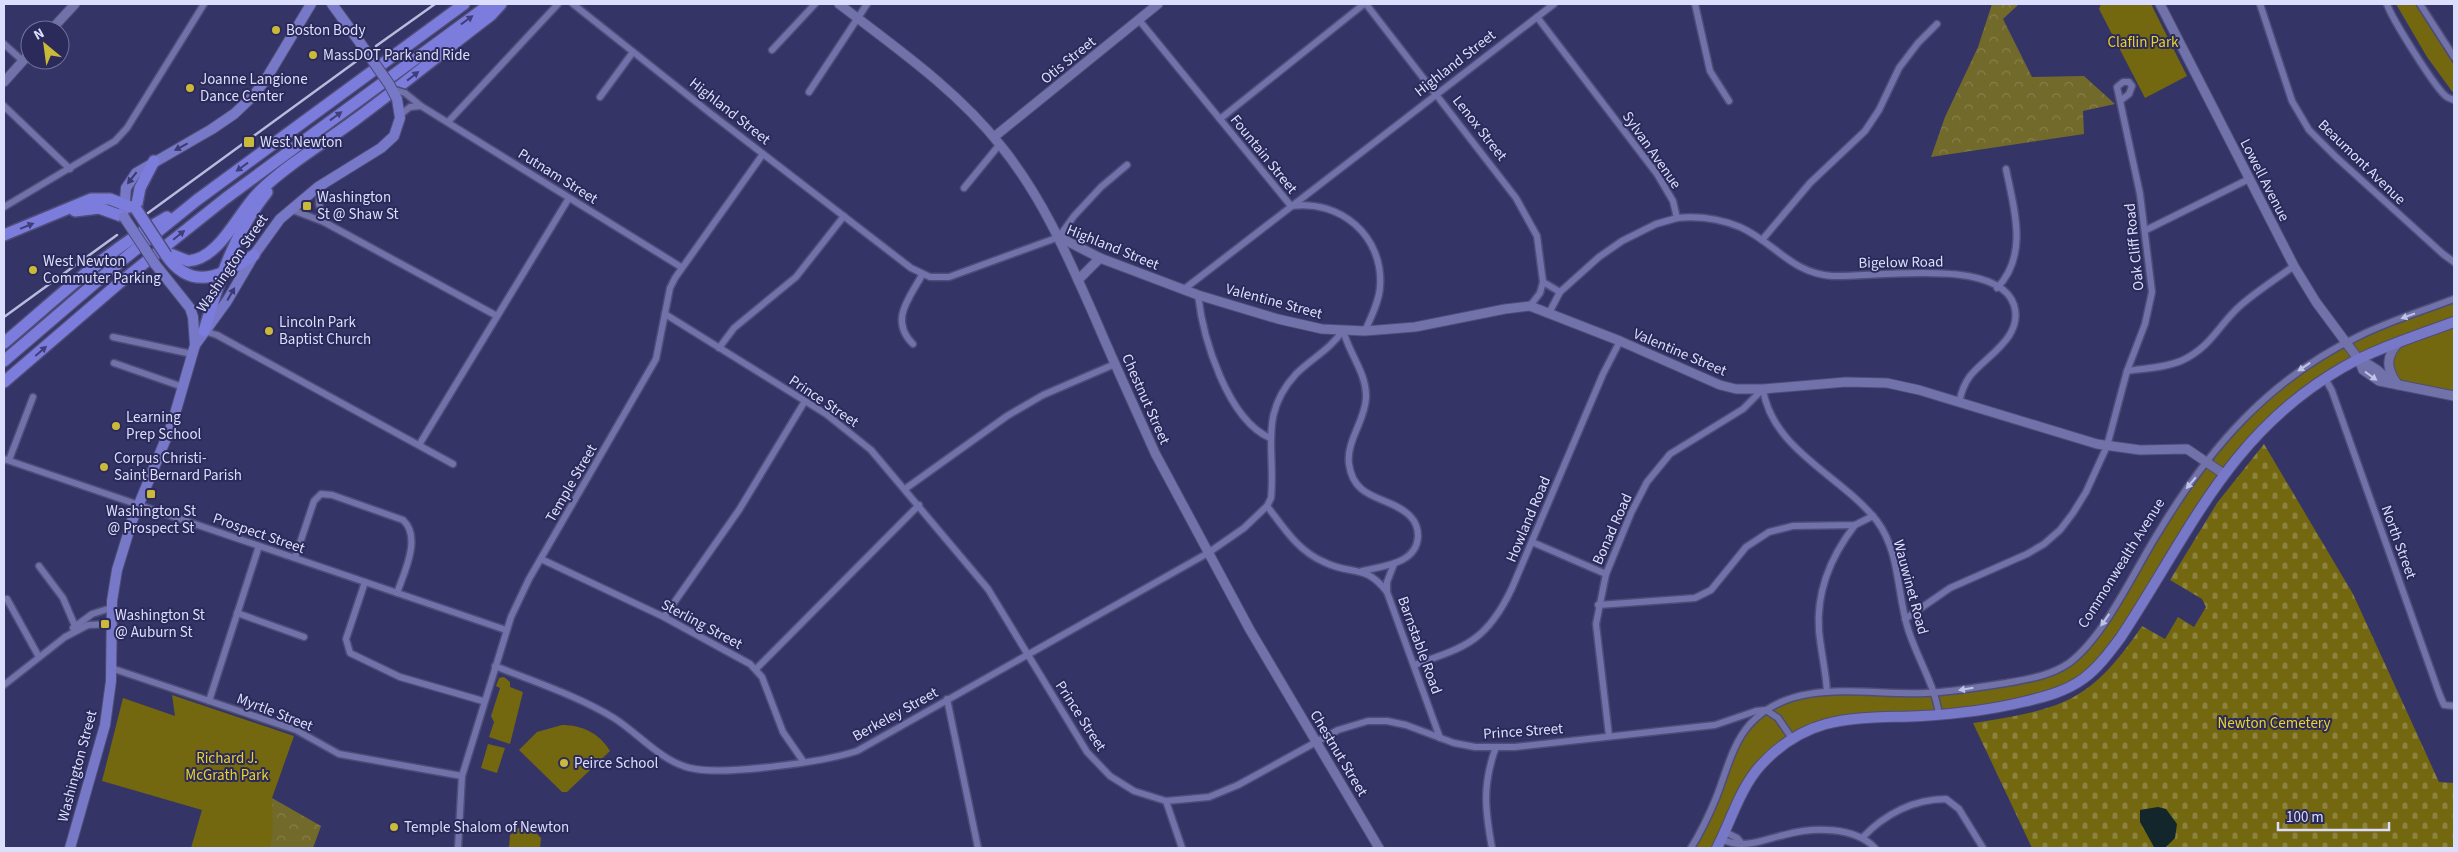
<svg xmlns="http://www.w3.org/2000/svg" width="2458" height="852" viewBox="0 0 2458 852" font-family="'Source Sans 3',sans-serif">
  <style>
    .green { fill: #73670f }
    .forest { fill: url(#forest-crowns) }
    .cemetery { fill: url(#cemetery-stones) }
    .water { fill: #13262c }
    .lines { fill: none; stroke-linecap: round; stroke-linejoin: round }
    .street-casing { stroke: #4e4d78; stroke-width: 9 }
    .secondary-casing { stroke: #4e4d78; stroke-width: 11 }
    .primary-casing { stroke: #4e4d78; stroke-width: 12 }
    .highway-casing { stroke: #4e4d78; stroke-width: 14 }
    .street { stroke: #7072a9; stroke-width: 6 }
    .secondary { stroke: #7072a9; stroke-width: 9 }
    .primary { stroke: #7778c8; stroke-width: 10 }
    .highway { stroke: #7c7cdd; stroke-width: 11 }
    .rail { stroke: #b9bbde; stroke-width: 2.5 }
    .street-bridge-casing { stroke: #4e4d78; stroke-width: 9; stroke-linecap: butt }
    .primary-bridge-casing { stroke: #4e4d78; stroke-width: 12; stroke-linecap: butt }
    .highway-bridge-casing { stroke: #4e4d78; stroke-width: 14; stroke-linecap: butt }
    .street-bridge { stroke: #7072a9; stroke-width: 6 }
    .primary-bridge { stroke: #7778c8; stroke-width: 10 }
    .highway-bridge { stroke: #7c7cdd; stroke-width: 11 }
    .oneway { fill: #3f3e7b }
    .oneway2 { fill: #3a3a70 }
    .oneway3 { fill: #c0c3e8 }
    .poi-dot { fill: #cbba39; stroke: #2b2a5a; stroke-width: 2 }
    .labels { text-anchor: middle; stroke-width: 4; stroke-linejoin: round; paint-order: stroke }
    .poi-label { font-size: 15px; fill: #dbdefd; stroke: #2b2a5a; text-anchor: start }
    .park-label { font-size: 15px; fill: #e8d22b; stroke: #2b2a5a }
    .street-label { font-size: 15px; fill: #dbdefd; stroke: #2b2a5a }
  </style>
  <defs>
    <pattern id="forest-crowns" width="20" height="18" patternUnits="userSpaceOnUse" patternTransform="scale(1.25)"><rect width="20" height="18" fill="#726a2b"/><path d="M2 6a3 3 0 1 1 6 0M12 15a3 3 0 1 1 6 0" fill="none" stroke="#867f4b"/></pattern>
    <pattern id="cemetery-stones" width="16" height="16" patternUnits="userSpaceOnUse" patternTransform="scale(1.25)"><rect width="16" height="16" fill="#73670f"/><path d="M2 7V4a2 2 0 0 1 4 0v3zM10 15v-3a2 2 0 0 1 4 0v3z" fill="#8d833f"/></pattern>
  </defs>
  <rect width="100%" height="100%" fill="#353466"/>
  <g class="green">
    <polygon points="2101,4 2151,4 2187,76 2145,98 2099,9"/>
    <polygon points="2396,4 2415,4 2454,65 2454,94 2427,57"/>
    <polygon points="2454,299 2454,396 2398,385 2389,371 2398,344 2325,379 2254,439 2090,673 2044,697 1818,727 1762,764 1717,848 1691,848 1731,756 1757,717 1800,695 1924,694 2048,674 2079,654 2110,612 2181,495 2259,402 2346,342"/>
    <polygon points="504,677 510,682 510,687 523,692 510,744 489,737 494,722 491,716 500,688 496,686 499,678"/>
    <polygon points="172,695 294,736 272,798 283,848 191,848 202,810 102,781 123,698 175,716"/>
    <path d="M562,725C582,725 599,733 610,751L567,792H562L519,750L537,732Z"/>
    <polygon points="488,744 505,748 497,773 481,768"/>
    <polygon points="518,828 532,829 541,838 540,848 509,847 510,835"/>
  </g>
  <g class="forest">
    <polygon points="1992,4 2019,4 2003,19 2032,77 2084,76 2115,104 2083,111 2084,134 1931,157 1945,117 1978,47"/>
    <polygon points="272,798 321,826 313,848 270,848 273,832"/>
  </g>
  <path class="cemetery" d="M2264,444L2353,594L2439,782L2454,783V848H2032L1973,723C2062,709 2090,703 2142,626L2165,639L2178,617L2194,627L2206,607L2202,599L2170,580L2217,503Z"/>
  <polygon class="water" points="2158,807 2166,809 2177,824 2175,838 2165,848 2154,847 2140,822 2140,810"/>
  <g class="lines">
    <g class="street-casing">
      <g id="street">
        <polyline points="573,4 710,113 911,268 930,277 949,277 1059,237 1074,216 1101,187 1127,165"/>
        <polyline points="1366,4 1516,198 1537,236 1543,282 1560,292"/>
        <polyline points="1695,4 1710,71 1729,101"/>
        <polyline points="2260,4 2292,101 2309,130 2336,157 2443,254 2454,262"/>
        <path d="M2387,4C2391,17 2436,90 2447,97C2448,98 2452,99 2454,100"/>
        <polyline points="2420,4 2454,57"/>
        <polyline points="1537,17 1657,174 1673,201 1677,218 1656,224 1622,241 1599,257 1560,292 1549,313"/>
        <path d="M1139,20L1291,206C1340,199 1384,236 1380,287C1379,302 1371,317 1365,331"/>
        <polyline points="4,44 23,61"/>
        <polyline points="772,50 815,4"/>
        <polyline points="809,92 867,4"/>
        <polyline points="405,93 421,106 681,267"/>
        <polyline points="600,97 633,52"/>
        <polyline points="4,106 70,169"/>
        <polyline points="400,115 410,107 421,106"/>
        <polyline points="1220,119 1364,4"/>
        <polyline points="448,122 558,4"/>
        <polyline points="321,185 319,204 324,222"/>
        <polyline points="964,188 1000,144"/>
        <polyline points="4,207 115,141 127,128 204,4"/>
        <polyline points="290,209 324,222 497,316"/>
        <path d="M1677,218C1698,216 1720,219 1740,227C1774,242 1791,273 1832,276C1871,278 1998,256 2014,305C2024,337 1986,356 1970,376C1964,384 1961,393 1959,403"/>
        <polyline points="2146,230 2249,179"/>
        <polyline points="1762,240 1810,183 1865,131 1879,110 1899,68 1918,43 1937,24"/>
        <path d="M1997,288C2029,255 2014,209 2006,169"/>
        <polyline points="1183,290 1554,4"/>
        <path d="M1198,295C1203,338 1227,419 1270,438"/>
        <polyline points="1530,306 1540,293 1543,282"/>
        <polyline points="665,314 826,414 871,450 988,589 1087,752 1110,776 1134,791 1166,801 1209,797 1238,785 1338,730 1368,721 1387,721 1406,725 1454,743 1475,747 1515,747 1715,725 1756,711 1766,710 1778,718 1793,740"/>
        <path d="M1343,330C1349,354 1367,373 1366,398C1365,421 1346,441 1349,464C1354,502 1389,495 1410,516C1415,521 1418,529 1418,536C1417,564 1383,566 1362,571"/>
        <polyline points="204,331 217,335 453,464"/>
        <polyline points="113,337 192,354"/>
        <path d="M913,344C889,320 909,299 922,275"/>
        <polyline points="719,348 734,328 796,277 844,216"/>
        <polyline points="114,363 183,387"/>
        <path d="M2127,371C2145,368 2166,368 2183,360C2212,346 2219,324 2241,305C2257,291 2276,279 2294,266"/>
        <polyline points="2325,378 2332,391 2439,693 2444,705 2454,706"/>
        <path d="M1763,389C1772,450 1842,476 1877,521C1900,552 1897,594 1908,629C1917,658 1935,685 1939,715"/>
        <polyline points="419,445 569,198"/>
        <polyline points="4,459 506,630"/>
        <polyline points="9,460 33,397"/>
        <polyline points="905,489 1007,416 1043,395 1115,364"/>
        <path d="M1267,506C1284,528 1298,551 1324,562C1352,576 1365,563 1387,592L1440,738"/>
        <polyline points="1532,542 1606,574"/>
        <path d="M295,558L314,501L321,494L332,495L403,520C422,537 404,573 397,593"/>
        <polyline points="541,559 664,617 750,664 762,677 783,732 803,761"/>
        <polyline points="39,566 63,598 75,626"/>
        <polyline points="365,582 346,639 350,653 400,677 483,701"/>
        <polyline points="1387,592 1387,582 1394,564"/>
        <polyline points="7,599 39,657"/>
        <polyline points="1598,605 1695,598 1711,590 1746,547 1769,532 1793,526 1855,525 1873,516"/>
        <polyline points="237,613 304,637"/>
        <polyline points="664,617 739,510 805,401"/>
        <polyline points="1905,619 1950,588 2027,554 2044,544 2060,530 2073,513 2086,492 2107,446 2127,371 2145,324 2152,292 2140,194 2120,101 2129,94 2132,86 2129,82 2123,82 2117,87 2120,101"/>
        <polyline points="73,628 92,614 111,608"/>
        <path d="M1414,665C1466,647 1487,641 1512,588L1603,374L1620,341"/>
        <path d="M495,666C535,682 578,696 614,718C639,734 661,761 690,768C723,776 823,762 857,751L1208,553L1244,528L1267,506L1271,498C1276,451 1258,415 1296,374C1312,358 1331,349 1343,330"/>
        <polyline points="111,668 296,730 339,754 462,776"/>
        <polyline points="756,669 919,505"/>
        <polyline points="4,685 65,637 88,625 111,624"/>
        <path d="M1827,692C1826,672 1821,652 1819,631C1816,591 1831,556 1855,525"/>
        <polyline points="947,699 978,848"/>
        <polyline points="209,701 259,546"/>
        <polyline points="1609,736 1596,624 1606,574 1631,513 1647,482 1670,454 1743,409 1763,389"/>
        <polyline points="1166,801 1182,848"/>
        <polyline points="1725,832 1737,838 1742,844"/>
        <path d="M1863,837C1885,814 1914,799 1946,799L1959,809L1983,848"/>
        <path d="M1721,839C1744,850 1762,840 1784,835C1813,827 1854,826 1875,848"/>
        <polyline points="458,848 462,776 511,617 529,579 656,359 670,288 675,278 763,154"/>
        <path d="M1492,848C1485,810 1482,785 1496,747"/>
        <path d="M1691,848C1701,832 1709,815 1716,798C1726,773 1732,744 1750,724C1794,676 1867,696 1925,693C1952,692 1979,687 2006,683C2028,679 2050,676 2069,663C2105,636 2134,571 2158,533C2209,448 2269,379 2359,336C2389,321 2422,311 2454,299"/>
      </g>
    </g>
    <g class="secondary-casing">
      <g id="secondary">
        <path d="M839,4C895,47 957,90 1001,146C1043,198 1068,257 1095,318C1114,363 1135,408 1155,453L1250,630L1379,848"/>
        <polyline points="2160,4 2294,266 2316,302 2359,360 2363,370 2379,381 2454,396"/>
        <polyline points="51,30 75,4"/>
        <polyline points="4,82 30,53"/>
        <polyline points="994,137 1158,4"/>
        <polyline points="1059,237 1100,258 1198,295 1278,319 1322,329 1365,331 1415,327 1505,309 1530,306 1620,341 1720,385 1736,389 1763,389 1846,382 1887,383 1919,390 2097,444 2140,450 2187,449 2224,474"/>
        <polyline points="1078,280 1100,258"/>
        <path d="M2359,360C2372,365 2382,372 2390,383"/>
        <path d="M2398,385C2386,369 2385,357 2399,342"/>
      </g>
    </g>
    <g class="primary-casing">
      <g id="primary">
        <polyline points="332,4 361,44"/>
        <polyline points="124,211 126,188 136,173 212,129 234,114 254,95 266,79 311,4"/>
        <polyline points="195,345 227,301 254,255 280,219 318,187 381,148 394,136 400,118 397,99"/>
        <polyline points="70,848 105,725 111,681 112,601 117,570 132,521 172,424 195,345 193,317 190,308 155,264"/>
        <path d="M1717,848C1731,821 1740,788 1761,765C1810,712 1858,719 1922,716C1956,714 1990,710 2023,702C2044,697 2065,692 2083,679C2098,668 2109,653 2121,637C2189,534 2229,433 2342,368C2377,348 2416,336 2454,322"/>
      </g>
    </g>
    <g class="highway-casing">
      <g id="highway">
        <polyline points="75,211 99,208 124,217"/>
        <polyline points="4,235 91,199 110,199 136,209 140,188 154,161"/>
        <path d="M168,253L188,261C220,259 238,212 260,191C288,164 324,143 355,120C401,86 445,50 491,15L501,4"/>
        <path d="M166,255C193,294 224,274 254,255"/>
        <path d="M204,331C219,281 234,233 267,192"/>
        <path d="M4,343C56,299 107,250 167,217"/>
        <polyline points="4,361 109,271 197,200 464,4"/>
        <polyline points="4,382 118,284 226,198 490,4"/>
      </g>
    </g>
    <use href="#street" class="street"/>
    <use href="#secondary" class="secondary"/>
    <use href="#primary" class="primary"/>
    <use href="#highway" class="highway"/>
    <g class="rail">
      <polyline points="376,46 435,4"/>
      <polyline points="148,213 358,60"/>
      <polyline points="4,317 117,235"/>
    </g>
    <g class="street-bridge-casing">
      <polyline id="street-bridge" points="392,89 405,93"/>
    </g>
    <g class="primary-bridge-casing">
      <g id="primary-bridge">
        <polyline points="361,44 389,84 397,99"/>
        <polyline points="124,217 155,264"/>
      </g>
    </g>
    <g class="highway-bridge-casing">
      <polyline id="highway-bridge" points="136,209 166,255"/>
    </g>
    <use href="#street-bridge" class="street-bridge"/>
    <use href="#primary-bridge" class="primary-bridge"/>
    <use href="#highway-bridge" class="highway-bridge"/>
  </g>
  <defs><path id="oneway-solid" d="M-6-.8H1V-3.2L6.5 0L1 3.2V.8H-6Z" transform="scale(1.25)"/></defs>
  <g class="oneway">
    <use href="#oneway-solid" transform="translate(467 20) rotate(-36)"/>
    <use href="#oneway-solid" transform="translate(413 76) rotate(-38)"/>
    <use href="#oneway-solid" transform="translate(336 116) rotate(-36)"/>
    <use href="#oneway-solid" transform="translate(242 167) rotate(144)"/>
    <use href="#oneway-solid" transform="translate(27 226) rotate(-22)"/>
    <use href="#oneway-solid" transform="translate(179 235) rotate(-39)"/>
    <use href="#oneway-solid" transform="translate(41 351) rotate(-41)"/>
  </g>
  <g class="oneway2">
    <use href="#oneway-solid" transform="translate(181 147) rotate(152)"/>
    <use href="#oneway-solid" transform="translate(132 178) rotate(128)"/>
    <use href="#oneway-solid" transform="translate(231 294) rotate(-60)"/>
  </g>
  <g class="oneway3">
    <use href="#oneway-solid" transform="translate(2408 316) rotate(160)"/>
    <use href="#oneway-solid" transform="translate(2304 367) rotate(146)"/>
    <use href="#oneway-solid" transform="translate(2371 376) rotate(36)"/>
    <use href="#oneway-solid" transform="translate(2191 483) rotate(130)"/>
    <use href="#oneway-solid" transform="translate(2105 620) rotate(125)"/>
    <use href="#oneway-solid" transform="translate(1966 689) rotate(171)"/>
  </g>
  <g class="poi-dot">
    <circle cx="276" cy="30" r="5"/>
    <circle cx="313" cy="55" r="5"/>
    <circle cx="190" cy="88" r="5"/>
    <rect x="243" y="136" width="12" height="12" rx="2.5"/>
    <rect x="302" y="201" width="10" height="10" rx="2.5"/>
    <circle cx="33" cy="270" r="5"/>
    <circle cx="269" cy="331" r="5"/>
    <circle cx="116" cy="426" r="5"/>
    <circle cx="104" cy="467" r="5"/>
    <rect x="146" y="489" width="10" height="10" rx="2.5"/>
    <rect x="100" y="619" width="10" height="10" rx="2.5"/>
    <circle cx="564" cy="763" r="5"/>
    <circle cx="394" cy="827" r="5"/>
  </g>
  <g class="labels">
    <g class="poi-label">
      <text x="286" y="35">Boston Body</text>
      <text x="323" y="60">MassDOT Park and Ride</text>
      <text x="200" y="84">Joanne Langione<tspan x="200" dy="17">Dance Center</tspan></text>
      <text x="260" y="147">West Newton</text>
      <text x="317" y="202">Washington<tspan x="317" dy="17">St @ Shaw St</tspan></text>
      <text x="43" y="266">West Newton<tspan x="43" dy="17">Commuter Parking</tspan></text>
      <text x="279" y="327">Lincoln Park<tspan x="279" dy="17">Baptist Church</tspan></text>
      <text x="126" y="422">Learning<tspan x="126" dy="17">Prep School</tspan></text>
      <text x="114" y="463">Corpus Christi-<tspan x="114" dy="17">Saint Bernard Parish</tspan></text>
      <text x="151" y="516" text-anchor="middle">Washington St<tspan x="151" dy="17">@ Prospect St</tspan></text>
      <text x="115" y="620">Washington St<tspan x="115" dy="17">@ Auburn St</tspan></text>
      <text x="574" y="768">Peirce School</text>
      <text x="404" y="832">Temple Shalom of Newton</text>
    </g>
    <g class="park-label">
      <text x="2143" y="47">Claflin Park</text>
      <text x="2274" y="728">Newton Cemetery</text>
      <text x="227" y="763">Richard J.<tspan x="227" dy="17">McGrath Park</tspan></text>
    </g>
    <g class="street-label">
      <text transform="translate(1068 60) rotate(-39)" y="5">Otis Street</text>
      <text transform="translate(1455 63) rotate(-38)" y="5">Highland Street</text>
      <text transform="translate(730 111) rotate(38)" y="5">Highland Street</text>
      <text transform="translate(1480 128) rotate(52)" y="5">Lenox Street</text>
      <text transform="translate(1652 150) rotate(55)" y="5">Sylvan Avenue</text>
      <text transform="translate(1264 154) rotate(51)" y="5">Fountain Street</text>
      <text transform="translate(2362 162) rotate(44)" y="5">Beaumont Avenue</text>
      <text transform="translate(558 176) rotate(32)" y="5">Putnam Street</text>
      <text transform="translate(2265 180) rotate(63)" y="5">Lowell Avenue</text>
      <text transform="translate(1113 247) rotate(22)" y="5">Highland Street</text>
      <text transform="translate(2134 247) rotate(-96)" y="5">Oak Cliff Road</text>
      <text transform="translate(1901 262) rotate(-1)" y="5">Bigelow Road</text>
      <text transform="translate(232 263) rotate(-56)" y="5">Washington Street</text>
      <text transform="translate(1274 301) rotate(15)" y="5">Valentine Street</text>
      <text transform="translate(1680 352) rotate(23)" y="5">Valentine Street</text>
      <text transform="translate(1146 399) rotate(66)" y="5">Chestnut Street</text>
      <text transform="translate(824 401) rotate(34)" y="5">Prince Street</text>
      <text transform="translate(571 483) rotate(-60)" y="5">Temple Street</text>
      <text transform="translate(1528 519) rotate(-67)" y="5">Howland Road</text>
      <text transform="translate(1612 529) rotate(-66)" y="5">Bonad Road</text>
      <text transform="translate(259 533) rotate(19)" y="5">Prospect Street</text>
      <text transform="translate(2399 542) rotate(70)" y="5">North Street</text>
      <text transform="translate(2121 563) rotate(-58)" y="5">Commonwealth Avenue</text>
      <text transform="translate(1911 587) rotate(75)" y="5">Wauwinet Road</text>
      <text transform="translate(702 624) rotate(28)" y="5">Sterling Street</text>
      <text transform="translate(1420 645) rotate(70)" y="5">Barnstable Road</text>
      <text transform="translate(275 712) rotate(21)" y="5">Myrtle Street</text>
      <text transform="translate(895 714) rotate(-29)" y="5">Berkeley Street</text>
      <text transform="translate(1081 716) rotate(57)" y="5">Prince Street</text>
      <text transform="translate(1523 731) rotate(-4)" y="5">Prince Street</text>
      <text transform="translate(1339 753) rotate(59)" y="5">Chestnut Street</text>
      <text transform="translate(77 766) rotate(-75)" y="5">Washington Street</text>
    </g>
  </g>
  <rect width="2458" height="852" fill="none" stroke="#dbdefd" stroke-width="10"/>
  <g transform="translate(45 45) rotate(331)"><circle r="24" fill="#2b2a5a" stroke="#71729b"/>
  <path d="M0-4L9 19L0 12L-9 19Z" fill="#cbba39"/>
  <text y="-8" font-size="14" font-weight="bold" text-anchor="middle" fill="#dbdefd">N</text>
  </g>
  <path d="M2278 822v8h111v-8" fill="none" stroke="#dbdefd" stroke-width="2.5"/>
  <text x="2286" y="822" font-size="15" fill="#dbdefd" stroke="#2b2a5a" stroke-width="4" paint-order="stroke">100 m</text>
</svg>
